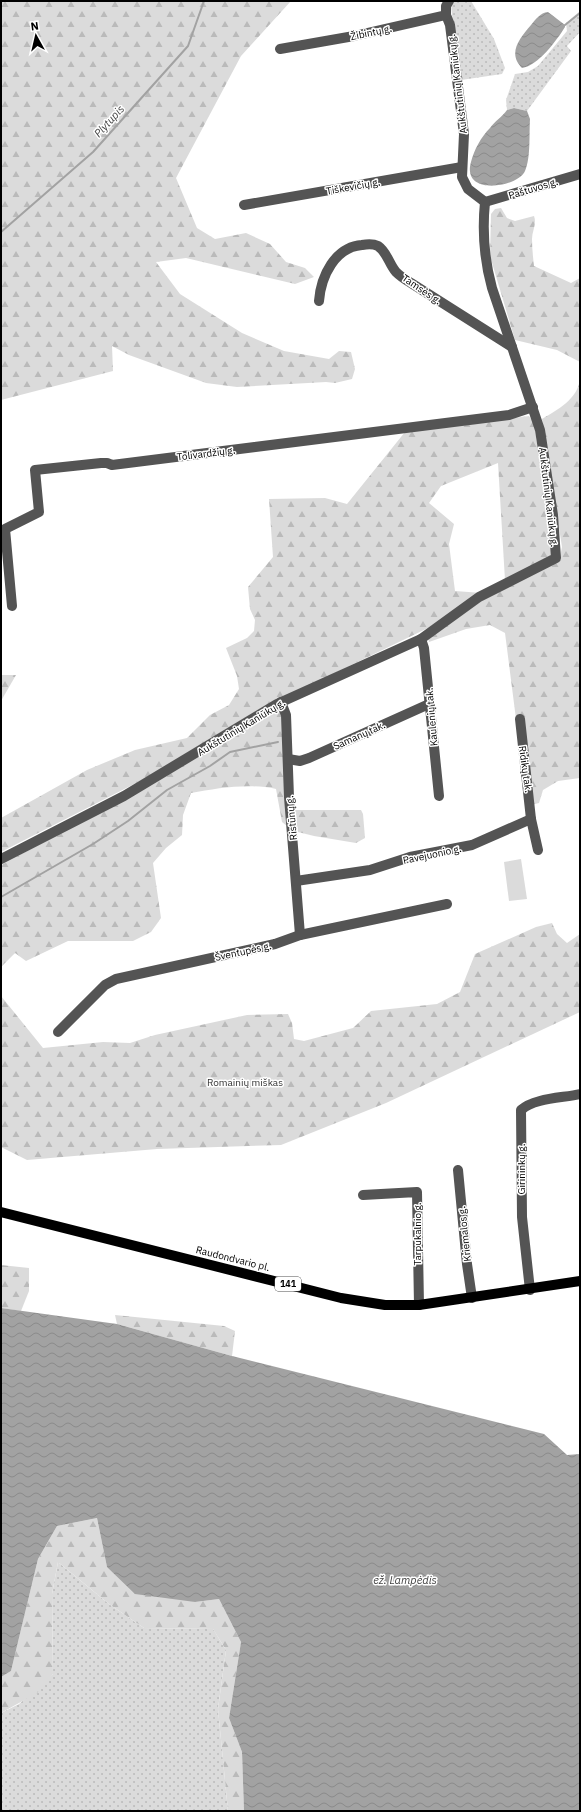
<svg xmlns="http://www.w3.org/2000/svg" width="581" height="1812" viewBox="0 0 581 1812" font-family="'IBM Plex Sans',sans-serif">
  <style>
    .grass { fill: url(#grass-dots) }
    .forest { fill: url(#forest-firs) }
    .pitch { fill: #dbdbdb }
    .water { fill: url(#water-waves) }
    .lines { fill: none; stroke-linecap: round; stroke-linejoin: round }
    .stream { stroke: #a2a2a2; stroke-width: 2 }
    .minor { stroke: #545454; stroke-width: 10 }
    .major { stroke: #000; stroke-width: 10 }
    .labels { text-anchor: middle; stroke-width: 3; stroke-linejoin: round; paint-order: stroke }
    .shield { fill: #fff; stroke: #4c4c4c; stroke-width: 1 }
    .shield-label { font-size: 9px; font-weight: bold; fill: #000 }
    .street-label { font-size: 10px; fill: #000; stroke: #fff }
    .park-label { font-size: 10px; fill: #323232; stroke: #fff }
    .water-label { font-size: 11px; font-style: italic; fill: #434343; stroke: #fff }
  </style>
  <defs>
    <pattern id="grass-dots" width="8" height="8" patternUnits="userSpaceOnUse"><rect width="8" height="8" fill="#dbdbdb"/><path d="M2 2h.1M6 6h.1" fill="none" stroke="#bababa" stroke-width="1.8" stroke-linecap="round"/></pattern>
    <pattern id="forest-firs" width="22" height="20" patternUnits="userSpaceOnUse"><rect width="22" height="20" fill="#dbdbdb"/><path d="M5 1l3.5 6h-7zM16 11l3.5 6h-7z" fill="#bababa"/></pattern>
    <pattern id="water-waves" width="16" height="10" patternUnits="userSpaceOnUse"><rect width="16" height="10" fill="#a2a2a2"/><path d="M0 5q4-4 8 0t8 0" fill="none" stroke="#8a8a8a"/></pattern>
  </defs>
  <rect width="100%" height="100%" fill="#fff"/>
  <g class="grass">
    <polygon points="454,1 471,1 494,39 505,68 502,74 461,80 452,15 451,5"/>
    <polygon points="580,11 580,32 567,46 571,51 527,111 514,108 507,110 506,100 515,74 528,72 538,66 567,31 566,23"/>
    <polygon points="58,1562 109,1604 144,1628 213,1629 226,1650 218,1709 228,1811 1,1811 1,1713 19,1704 53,1674 52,1594"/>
  </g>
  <g class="forest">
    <polygon points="1,1 291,1 241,56 176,178 197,228 215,239 246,233 270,244 286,262 305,268 314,277 295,284 186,258 156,262 180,294 242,333 284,351 329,359 339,351 351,352 355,369 352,379 335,383 326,382 237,387 206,383 129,355 112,346 113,371 1,400"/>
    <path d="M501,208L507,218L515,221L534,216C537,224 532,231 532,239C532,248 533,257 534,266L571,283L580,278V362L557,350L515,340L490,256L491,214L495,209Z"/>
    <path d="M580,379V778L558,781L543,790L539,803L531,805L516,719L505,633L490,625L466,629L429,642L428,638L483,600L560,557L562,547L542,419C557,410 578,399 580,379Z"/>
    <polygon points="529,416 534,423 553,551 552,556 505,580 498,463 441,486 429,503 454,524 449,544 455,591 482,593 428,628 256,711 142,780 1,852 1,818 87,770 135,750 187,738 210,715 229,705 239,689 237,676 226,648 247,638 254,631 255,620 250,609 248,587 273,557 269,499 325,498 347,504 405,432"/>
    <polygon points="1,675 16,675 1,701"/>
    <path d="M280,706L284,736L287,826L282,822L276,789C249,783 218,788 191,793L183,815L182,835L166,848L153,863L161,918L151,932L133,941H68L26,961L15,953L1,967V865L150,785Z"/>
    <polygon points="295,810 361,810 363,814 365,838 356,843 314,836 298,832"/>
    <polygon points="552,923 557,934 567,943 580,934 580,1012 386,1103 281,1145 157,1149 27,1160 1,1147 1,996 43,1048 103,1042 130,1043 155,1035 247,1015 288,1014 292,1023 294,1039 304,1041 353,1028 371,1011 437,1004 460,992 475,954 536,927"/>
    <polygon points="1,1265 29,1268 29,1291 21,1311 1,1308"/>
    <polygon points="115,1315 224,1326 235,1331 232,1356 117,1324"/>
    <polygon points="97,1518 107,1567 195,1602 219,1599 241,1642 229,1718 242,1752 244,1811 228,1811 218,1709 226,1650 213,1629 144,1628 109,1604 58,1562 52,1594 53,1674 37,1693 1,1713 1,1677 11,1671 38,1559 57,1526"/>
  </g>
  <polygon class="pitch" points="521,859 527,899 509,901 504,862"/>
  <g class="water">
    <path d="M548,12L565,25V27C557,40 538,66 522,68C507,53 520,38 531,25C536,19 540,13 548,12Z"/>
    <path d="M514,108L527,111L530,119C529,133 531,158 525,171C519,187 461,197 471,162C474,150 481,137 490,128C495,121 502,117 507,110Z"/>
    <polygon points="1,1308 117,1324 232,1356 544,1434 567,1455 580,1454 580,1811 244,1811 242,1752 229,1718 241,1642 219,1599 195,1602 135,1594 107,1567 97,1518 57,1526 38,1559 11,1671 1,1677"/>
  </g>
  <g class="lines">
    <g class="stream">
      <polyline points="565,25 580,13"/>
      <polyline points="1,232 93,152 188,46 204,1"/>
      <polyline points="1,897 93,844 128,821 167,790 210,766 230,752 278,742"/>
    </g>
    <g class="minor">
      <polyline points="446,15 450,25 464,134 462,177 468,189 485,202"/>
      <polyline points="280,49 354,36 446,15 446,6 449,1"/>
      <polyline points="485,202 580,174"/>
      <polyline points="244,205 462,167"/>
      <path d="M319,301C321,276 335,247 362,245C367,244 374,244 378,246C387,252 389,264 396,272C400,276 406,280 411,283L512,347"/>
      <polyline points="12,606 5,529 39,512 35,470 101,463 107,463 112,465 509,415 533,407"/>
      <polyline points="421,639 424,648 439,796"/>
      <polyline points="281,702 286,715 289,797 300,935"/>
      <polyline points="520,719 531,819"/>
      <polyline points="288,759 300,761 309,758 429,704"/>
      <path d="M1,859L124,796L277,704L421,639L479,597L556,558L553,515L540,430L492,288C484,259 482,232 485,202"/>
      <polyline points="296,881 370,870 410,857 472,845 531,819 538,850"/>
      <polyline points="58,1032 105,985 116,979 275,944 300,935 447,904"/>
      <polyline points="458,1170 467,1264 472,1298"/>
      <polyline points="363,1195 417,1192 419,1305"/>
      <path d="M530,1290L522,1217L521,1110C534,1098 563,1098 580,1094"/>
    </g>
    <polyline class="major" points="1,1212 341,1298 385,1305 419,1305 580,1281"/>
  </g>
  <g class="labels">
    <rect class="shield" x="275" y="1277" width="26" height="14" rx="3"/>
    <g class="shield-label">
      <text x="288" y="1287">141</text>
    </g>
    <g class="street-label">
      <text transform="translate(371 32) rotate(-12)" y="4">Žibintų g.</text>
      <text transform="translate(457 84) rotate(-97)" y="4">Aukštutinių Kaniūkų g.</text>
      <text transform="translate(353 186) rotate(-10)" y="4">Tiškevičių g.</text>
      <text transform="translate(533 188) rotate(-17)" y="4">Paštuvos g.</text>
      <text transform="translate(422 289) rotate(34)" y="4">Tamsės g.</text>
      <text transform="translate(206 453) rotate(-7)" y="4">Tolivardžių g.</text>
      <text transform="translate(549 497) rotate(83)" y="4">Aukštutinių Kaniūkų g.</text>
      <text transform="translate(431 717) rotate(-95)" y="4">Kaulenių tak.</text>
      <text transform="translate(241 727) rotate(-31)" y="4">Aukštutinių Kaniūkų g.</text>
      <text transform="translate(359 735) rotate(-24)" y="4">Samanų tak.</text>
      <text transform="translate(526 769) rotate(82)" y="4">Ridikų tak.</text>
      <text transform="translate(291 818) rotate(-95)" y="4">Ristūnų g.</text>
      <text transform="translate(432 854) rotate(-12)" y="4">Pavejuonio g.</text>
      <text transform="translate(243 951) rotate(-12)" y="4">Šventupės g.</text>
      <text transform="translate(521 1169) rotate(-90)" y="4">Girininkų g.</text>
      <text transform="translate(417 1234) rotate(-90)" y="4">Tarpukalnio g.</text>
      <text transform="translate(464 1234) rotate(-96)" y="4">Kriemalos g.</text>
      <text transform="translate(233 1258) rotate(14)" y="4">Raudondvario pl.</text>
    </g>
    <g class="park-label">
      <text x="245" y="1086">Romainių miškas</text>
    </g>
    <g class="water-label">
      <text transform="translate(109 121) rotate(-48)" y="4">Plytupis</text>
      <text x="405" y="1584">ež. Lampėdis</text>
    </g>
  </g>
  <rect width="581" height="1812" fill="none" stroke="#000000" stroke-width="4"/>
  <g transform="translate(36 36) rotate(352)" stroke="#ffffff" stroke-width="3" paint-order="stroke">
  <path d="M0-3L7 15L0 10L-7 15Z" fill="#000000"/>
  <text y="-6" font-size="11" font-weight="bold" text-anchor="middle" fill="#000000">N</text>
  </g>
</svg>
